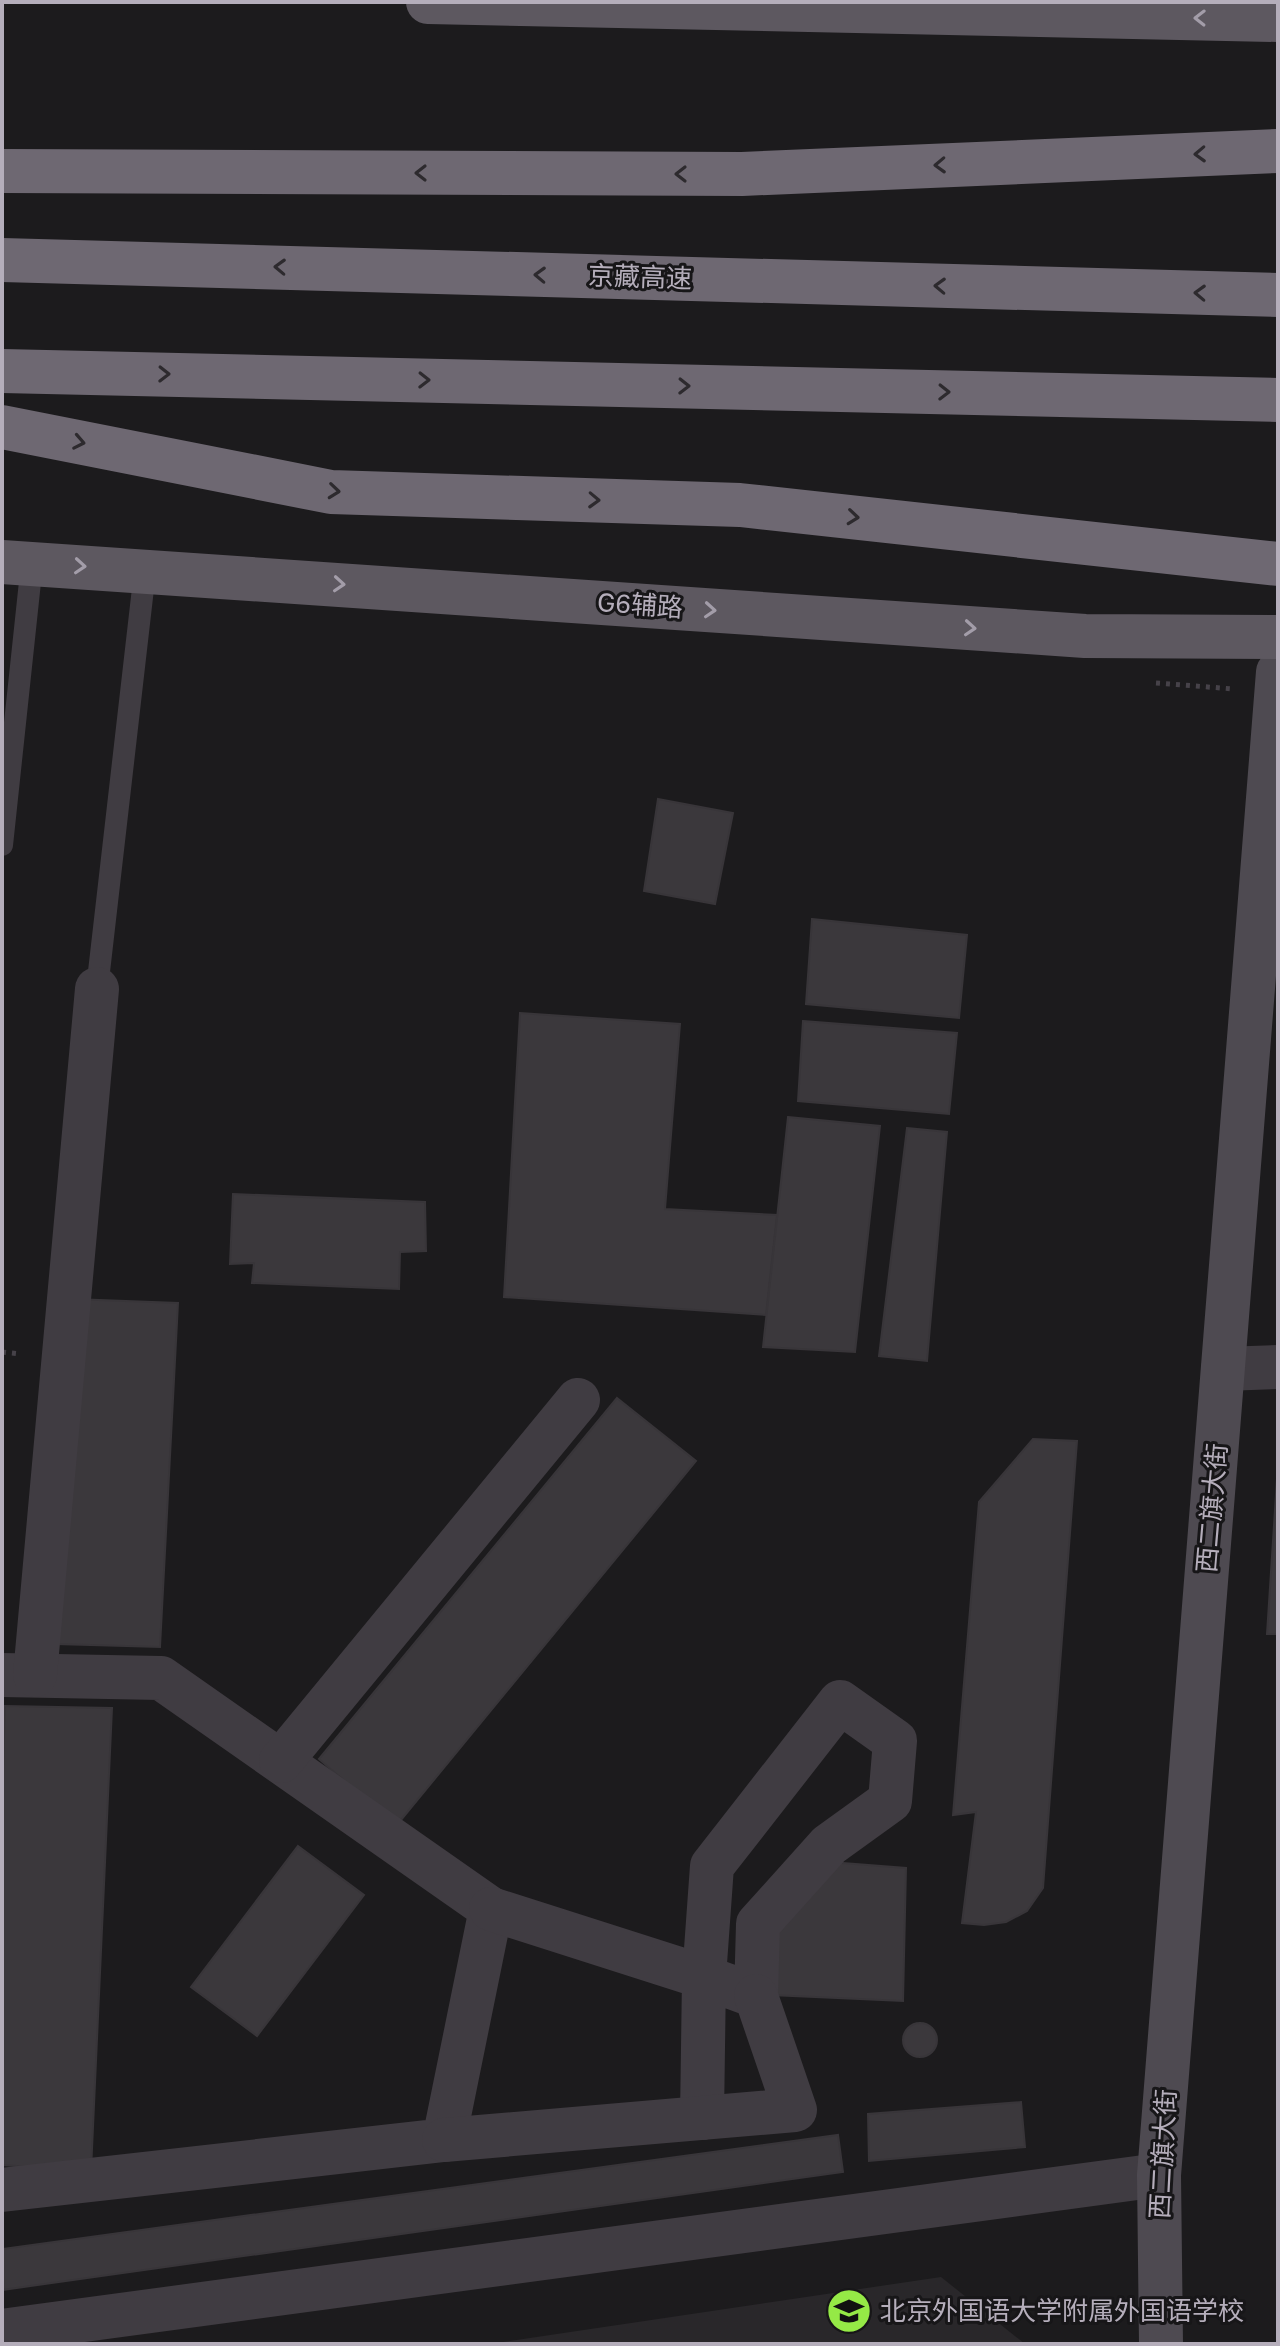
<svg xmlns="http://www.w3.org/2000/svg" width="1280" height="2346" viewBox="0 0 1280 2346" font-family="'Golos Text','Noto Sans SC',sans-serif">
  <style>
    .built { fill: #29272a }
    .building { fill: #3b383c; stroke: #383539; stroke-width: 2 }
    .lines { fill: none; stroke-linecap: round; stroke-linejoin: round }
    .path { stroke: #464249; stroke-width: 5; stroke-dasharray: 4 6; stroke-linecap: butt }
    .service { stroke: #403c42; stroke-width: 22 }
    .minor { stroke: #403c42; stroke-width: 44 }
    .tertiary { stroke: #403c42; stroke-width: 44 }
    .secondary { stroke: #4e4a51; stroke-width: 44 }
    .primary { stroke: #5d5860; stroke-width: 44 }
    .motorway { stroke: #6e6872; stroke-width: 44 }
    .oneway { stroke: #a39da9 }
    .oneway2 { stroke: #2d2a2e }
    .labels { text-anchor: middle; stroke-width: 6; stroke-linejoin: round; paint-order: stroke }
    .street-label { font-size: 26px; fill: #b5aebb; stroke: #171618 }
    .poi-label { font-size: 26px; fill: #b5aebb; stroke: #171618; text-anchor: start }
  </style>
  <rect width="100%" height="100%" fill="#1c1b1d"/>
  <polygon class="built" points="941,2277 1025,2344 489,2344"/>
  <g class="building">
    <polygon points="658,799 733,813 715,904 644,891"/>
    <polygon points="812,919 967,935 959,1018 806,1004"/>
    <polygon points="520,1013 680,1024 665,1209 777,1215 766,1315 504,1297"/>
    <polygon points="803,1021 957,1033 949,1114 798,1101"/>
    <polygon points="788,1117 880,1126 855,1352 763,1347"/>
    <polygon points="907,1128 947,1132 927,1361 879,1356"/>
    <polygon points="233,1194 425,1202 426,1251 400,1252 399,1289 252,1283 254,1263 230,1264"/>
    <polygon points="73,1299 178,1303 160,1647 56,1644"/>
    <polygon points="617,1398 696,1461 396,1826 319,1759"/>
    <polygon points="1033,1439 1077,1441 1043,1888 1027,1911 1006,1922 984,1925 962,1923 976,1812 953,1815 979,1502"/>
    <polygon points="1278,1463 1278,1634 1267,1634"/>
    <polygon points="5,1706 112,1708 91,2171 2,2165 2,1795"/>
    <polygon points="298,1846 364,1895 257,2036 191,1987"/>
    <polygon points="817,1861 906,1868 903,2001 771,1995 771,1919"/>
    <circle cx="920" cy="2040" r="17"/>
    <polygon points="1021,2102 1025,2147 869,2161 868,2114"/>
    <polygon points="838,2135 843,2172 2,2290 2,2249"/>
  </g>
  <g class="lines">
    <g class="path">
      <polyline points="1156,683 1234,689"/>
      <polyline points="2,1352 21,1354"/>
    </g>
    <g class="service">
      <polyline points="2,845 32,563"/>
      <polyline points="97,989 145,571"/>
    </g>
    <g class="minor">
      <polyline points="1223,1369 1278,1367"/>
      <polyline points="2,1675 161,1678 491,1909 444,2140 2,2190"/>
      <polyline points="35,1675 97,989"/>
      <polyline points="281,1761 578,1400"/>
      <polyline points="491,1909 704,1977 712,1866 840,1702 895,1741 890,1801 829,1845 758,1924 756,1996 704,1977 702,2118"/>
      <polyline points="444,2140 795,2110 756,1996"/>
    </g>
    <polyline class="tertiary" points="2,2331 1159,2175"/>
    <polyline class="secondary" points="1161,2344 1159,2175 1278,672"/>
    <g class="primary">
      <polyline points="428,2 1278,20"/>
      <polyline points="2,562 1085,636 1278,637"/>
    </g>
    <g class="motorway">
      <polyline points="2,171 742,174 1278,151"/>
      <polyline points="2,260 1278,295"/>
      <polyline points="2,371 1278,400"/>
      <polyline points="2,427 331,492 740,505 1278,564"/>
    </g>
  </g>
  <defs><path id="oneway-chevron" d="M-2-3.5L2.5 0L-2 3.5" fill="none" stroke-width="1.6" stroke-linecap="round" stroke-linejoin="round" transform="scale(2)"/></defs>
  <g class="oneway">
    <use href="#oneway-chevron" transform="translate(1200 18) rotate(-179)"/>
    <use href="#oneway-chevron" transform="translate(80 566) rotate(4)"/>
    <use href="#oneway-chevron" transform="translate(339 584) rotate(4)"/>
    <use href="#oneway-chevron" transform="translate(710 610) rotate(4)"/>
    <use href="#oneway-chevron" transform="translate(970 628) rotate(4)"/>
  </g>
  <g class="oneway2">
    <use href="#oneway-chevron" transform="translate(1200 154) rotate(178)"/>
    <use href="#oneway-chevron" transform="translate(940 165) rotate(178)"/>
    <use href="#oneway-chevron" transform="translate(421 173) rotate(-180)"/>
    <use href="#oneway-chevron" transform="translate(681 174) rotate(-180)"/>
    <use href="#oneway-chevron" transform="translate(280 267) rotate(-178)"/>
    <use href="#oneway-chevron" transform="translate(540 275) rotate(-178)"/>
    <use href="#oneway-chevron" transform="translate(940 286) rotate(-178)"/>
    <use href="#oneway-chevron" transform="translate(1200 293) rotate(-178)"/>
    <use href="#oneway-chevron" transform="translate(164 374) rotate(1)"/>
    <use href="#oneway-chevron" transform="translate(424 380) rotate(1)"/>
    <use href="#oneway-chevron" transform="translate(684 386) rotate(1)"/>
    <use href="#oneway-chevron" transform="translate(944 392) rotate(1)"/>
    <use href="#oneway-chevron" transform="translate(79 442) rotate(11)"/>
    <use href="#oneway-chevron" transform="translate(334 491) rotate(6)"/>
    <use href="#oneway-chevron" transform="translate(594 500) rotate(2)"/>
    <use href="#oneway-chevron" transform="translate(853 517) rotate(6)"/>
  </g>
  <defs>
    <g id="school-disc" transform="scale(2.3)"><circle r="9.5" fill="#95e946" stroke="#171618"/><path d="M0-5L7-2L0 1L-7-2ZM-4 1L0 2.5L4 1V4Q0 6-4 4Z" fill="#111"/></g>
  </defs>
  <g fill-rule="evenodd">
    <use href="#school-disc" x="849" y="2311"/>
  </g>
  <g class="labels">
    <g class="street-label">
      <text transform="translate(640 277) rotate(2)" y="9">京藏高速</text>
      <text transform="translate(640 605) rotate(4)" y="9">G6辅路</text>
      <text transform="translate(1212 1508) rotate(-85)" y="9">西二旗大街</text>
      <text transform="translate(1163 2154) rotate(-87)" y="9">西二旗大街</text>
    </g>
    <g class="poi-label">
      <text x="880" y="2320">北京外国语大学附属外国语学校</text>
    </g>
  </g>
  <rect width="1280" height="2346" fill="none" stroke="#b5aebb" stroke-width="8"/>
</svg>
